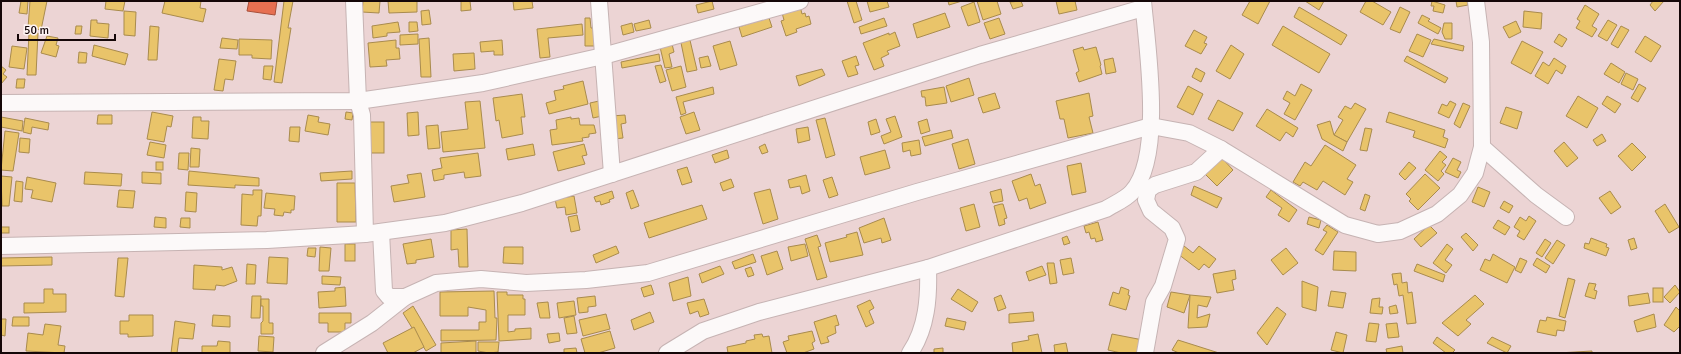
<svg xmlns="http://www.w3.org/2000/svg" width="1681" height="354" viewBox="0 0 1681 354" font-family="Signika,sans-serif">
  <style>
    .homes { fill: #e9c46a; stroke: #a98b4d }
    .shops { fill: #e76f51; stroke: #a8503b }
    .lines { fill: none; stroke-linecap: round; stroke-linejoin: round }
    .minor-casing { stroke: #c6b3b3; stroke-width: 18 }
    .minor { stroke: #fcf9f9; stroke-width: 16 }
  </style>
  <rect width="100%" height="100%" fill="#ecd4d4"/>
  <g class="homes">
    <polygon points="21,1 28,1 27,14 19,13"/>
    <polygon points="30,1 47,1 41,30 28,28"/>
    <polygon points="106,1 125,1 123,11 105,9"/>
    <polygon points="165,1 201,1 200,8 206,9 203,22 162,13"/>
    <polygon points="284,1 293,1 288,28 291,28 282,83 274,82"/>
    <polygon points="363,1 380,1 379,13 362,12"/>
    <polygon points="388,1 417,1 417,12 389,13"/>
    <polygon points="461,1 470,1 471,10 461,11"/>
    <polygon points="513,1 532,1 533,8 514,10"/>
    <polygon points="712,1 714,9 698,13 696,5"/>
    <polygon points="847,1 856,1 862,20 854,23"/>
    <polygon points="867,1 887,1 889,7 870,12"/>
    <polygon points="948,1 962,1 949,5"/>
    <polygon points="977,1 997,1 1001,14 983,20"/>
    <polygon points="1021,1 1023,6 1013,9 1010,2"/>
    <polygon points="1056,1 1075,1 1077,10 1059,14"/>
    <polygon points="1250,1 1270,1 1258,24 1242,15"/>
    <polygon points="1305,1 1324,1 1319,10"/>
    <polygon points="1366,1 1372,1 1391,12 1383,25 1360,12"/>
    <polygon points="1432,1 1445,5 1443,13 1433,11 1434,6 1431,6"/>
    <polygon points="1456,1 1467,1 1468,5 1457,7"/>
    <polygon points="1653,1 1664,1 1655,11 1650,5"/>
    <polygon points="974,2 980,22 968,26 961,7"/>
    <polygon points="1585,5 1599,14 1592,26 1597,29 1592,37 1576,28 1580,21 1577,19"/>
    <polygon points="800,6 802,14 805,13 806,17 809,16 811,24 796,29 797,32 786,36 781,21 784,20 782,13"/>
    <polygon points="1299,7 1347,35 1341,45 1294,17"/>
    <polygon points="1400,7 1410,12 1400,33 1390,29"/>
    <polygon points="429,10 431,24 422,25 421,11"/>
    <polygon points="124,11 136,12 135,36 124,35"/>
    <polygon points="1524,11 1542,13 1541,29 1523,27"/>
    <polygon points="767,12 772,27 742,37 739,27 760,20"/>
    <polygon points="945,13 950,27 917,38 913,24"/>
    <polygon points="1422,15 1430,19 1428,21 1441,28 1438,34 1418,23"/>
    <polygon points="585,18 590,18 591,28 595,28 595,46 585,46"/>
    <polygon points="884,18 887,26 861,34 859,27"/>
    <polygon points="999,18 1005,34 990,39 984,23"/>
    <polygon points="91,20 97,20 97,23 109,24 108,38 90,36"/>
    <polygon points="649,20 651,28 636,31 634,24"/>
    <polygon points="1608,20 1617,25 1607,41 1598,36"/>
    <polygon points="1516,21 1521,32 1509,38 1503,27"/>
    <polygon points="398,22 400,32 387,33 387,36 373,38 372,26"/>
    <polygon points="409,22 417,22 418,31 409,32"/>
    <polygon points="632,23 634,32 623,35 621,26"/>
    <polygon points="1444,23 1452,23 1452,39 1445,39 1442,32"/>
    <polygon points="582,24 583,35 548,38 550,57 540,58 537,29"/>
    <polygon points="76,26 82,26 81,34 75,34"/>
    <polygon points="150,26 159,27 157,60 148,60"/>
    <polygon points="1283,26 1330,54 1319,73 1272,45"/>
    <polygon points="1621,26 1629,30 1618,48 1611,44"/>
    <polygon points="1194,30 1207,37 1204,43 1207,44 1201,54 1185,46"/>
    <polygon points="895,32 900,46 887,51 889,54 881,58 884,66 874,70 863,43 889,33 889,35"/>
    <polygon points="29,33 38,33 36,75 27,75"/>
    <polygon points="418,34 418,44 400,45 400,35"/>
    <polygon points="1417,34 1431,40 1423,57 1409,51"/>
    <polygon points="1559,34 1567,39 1562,47 1554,42"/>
    <polygon points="47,36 58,38 56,45 59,46 56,57 41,53"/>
    <polygon points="689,36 697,70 687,72 680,38"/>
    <polygon points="1645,36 1661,46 1651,62 1635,52"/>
    <polygon points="222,38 238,40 237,49 220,48"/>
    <polygon points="429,38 431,77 421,77 419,39"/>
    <polygon points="239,39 272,40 271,59 252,58 252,55 239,55"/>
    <polygon points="1434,39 1464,46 1463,51 1431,44"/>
    <polygon points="396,40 396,48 399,48 400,59 386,60 387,66 370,67 368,43"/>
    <polygon points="502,40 503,55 494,55 494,51 481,52 480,42"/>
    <polygon points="730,41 737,65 720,70 713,46"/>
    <polygon points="1522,41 1543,52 1531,74 1511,63"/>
    <polygon points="672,44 674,52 669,54 672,67 665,68 660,47"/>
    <polygon points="94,45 128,54 125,65 92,56"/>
    <polygon points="1231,45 1244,54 1230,79 1216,71"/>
    <polygon points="12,46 27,48 24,69 9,67"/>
    <polygon points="1083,47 1084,50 1096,47 1101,65 1100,66 1102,74 1079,82 1076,73 1079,71 1073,50"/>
    <polygon points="79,52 87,53 86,63 78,63"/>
    <polygon points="474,53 475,69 454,71 453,54"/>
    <polygon points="659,54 660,61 622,68 621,62"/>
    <polygon points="708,56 711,66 701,68 699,58"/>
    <polygon points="856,56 859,65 855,66 858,74 848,77 842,61"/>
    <polygon points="1407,56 1448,78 1445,83 1404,61"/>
    <polygon points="1113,58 1116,72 1106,74 1104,60"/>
    <polygon points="1554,58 1566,66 1562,74 1556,70 1548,84 1535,76 1543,62 1549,66"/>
    <polygon points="219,59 236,61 233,80 225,79 223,91 214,90"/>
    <polygon points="1611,63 1625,72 1619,83 1604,74"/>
    <polygon points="661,65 666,81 660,83 655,66"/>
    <polygon points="1,66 6,70 3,74 7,77 1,84"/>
    <polygon points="264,66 273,66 271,80 263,79"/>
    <polygon points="681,66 686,87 672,91 666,70"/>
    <polygon points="1196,68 1205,73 1201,82 1192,77"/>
    <polygon points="822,69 825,75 799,86 796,76"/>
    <polygon points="1626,73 1638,79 1633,90 1621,84"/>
    <polygon points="969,78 974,95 951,102 946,86"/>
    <polygon points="17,79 25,79 24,88 16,88"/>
    <polygon points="583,81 588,104 549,114 546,103 556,100 554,91 564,89 563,86"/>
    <polygon points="1301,84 1312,90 1295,120 1284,114 1290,103 1283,99 1287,91 1295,96"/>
    <polygon points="1639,84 1646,88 1638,102 1631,98"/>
    <polygon points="1188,86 1203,94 1193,115 1177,107"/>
    <polygon points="713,87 714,94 683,102 686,113 681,115 676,97"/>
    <polygon points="944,87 947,103 926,106 925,97 922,97 921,91"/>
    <polygon points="995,93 1000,108 983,113 978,98"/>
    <polygon points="1089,93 1093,116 1089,117 1093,133 1068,138 1064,119 1060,119 1056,101"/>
    <polygon points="522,94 525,117 521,117 523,134 502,138 499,120 496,121 493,98"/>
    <polygon points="1578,96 1598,108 1587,128 1566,116"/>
    <polygon points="1607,96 1621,104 1615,113 1602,104"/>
    <polygon points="1218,100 1243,113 1233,131 1208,119"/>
    <polygon points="480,101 485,148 443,152 441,132 468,129 465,102"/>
    <polygon points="599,101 602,116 593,118 590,103"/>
    <polygon points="1450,101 1456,104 1449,118 1438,113 1442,104 1447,106"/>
    <polygon points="1355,103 1366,109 1347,142 1334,135 1343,120 1338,117 1345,106 1351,109"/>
    <polygon points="1463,103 1470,106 1460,128 1454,124"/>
    <polygon points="1506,107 1522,112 1517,129 1500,123"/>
    <polygon points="1267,109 1298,128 1293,137 1286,132 1280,141 1256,126"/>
    <polygon points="152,112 173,116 171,127 167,126 164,142 147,139"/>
    <polygon points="346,112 353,113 352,120 345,119"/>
    <polygon points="418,112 419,135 408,136 407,113"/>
    <polygon points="694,112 700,130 686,134 680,117"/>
    <polygon points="1389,112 1445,130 1443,137 1448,139 1445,148 1413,137 1415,131 1386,122"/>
    <polygon points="98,115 112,115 112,124 97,124"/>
    <polygon points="308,115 319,117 318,122 330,124 328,135 305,131"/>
    <polygon points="625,115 626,123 621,124 623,138 614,139 611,116"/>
    <polygon points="895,116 902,137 884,144 881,136 891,132 886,119"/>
    <polygon points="1,117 23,121 22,131 1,127"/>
    <polygon points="193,117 201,117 201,121 209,121 208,139 192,138"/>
    <polygon points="571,117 571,119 579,118 580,125 594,125 596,133 589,134 589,137 582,138 583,141 552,145 550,130 557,129 556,120"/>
    <polygon points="25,118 49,123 48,130 32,127 31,134 23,132"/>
    <polygon points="825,118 835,155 826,158 816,120"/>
    <polygon points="876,119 880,132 871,135 868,122"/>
    <polygon points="927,119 930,131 921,134 918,122"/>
    <polygon points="1330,121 1334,135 1347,142 1343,151 1322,139 1317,125"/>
    <rect x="368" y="122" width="16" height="31"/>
    <polygon points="438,125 440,148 428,149 426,126"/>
    <polygon points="290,127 300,127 299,142 289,141"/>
    <polygon points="808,127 810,140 798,143 796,129"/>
    <polygon points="1365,128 1372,129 1367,151 1360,150"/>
    <polygon points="951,130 953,138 925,146 922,137"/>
    <polygon points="5,131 19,133 13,171 1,170"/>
    <polygon points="1602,134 1606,141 1597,146 1593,140"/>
    <polygon points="20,138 30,139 29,153 19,152"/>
    <polygon points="968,139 975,164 959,169 952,144"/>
    <polygon points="919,140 921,154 911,156 910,150 903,152 902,143"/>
    <polygon points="150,142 166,145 164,158 147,155"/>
    <polygon points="1564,142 1578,158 1567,167 1554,151"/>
    <polygon points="1632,143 1646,157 1632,171 1618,156"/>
    <polygon points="533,144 535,155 508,160 506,149"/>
    <polygon points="584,144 587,155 582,156 585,164 558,171 553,152"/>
    <polygon points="765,144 768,152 762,154 759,147"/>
    <polygon points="1325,145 1356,165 1347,179 1353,182 1345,195 1323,181 1317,190 1303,182 1300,186 1293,182 1305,162 1311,166"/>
    <polygon points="191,148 200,149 199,167 190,167"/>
    <polygon points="727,150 729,158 715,163 712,155"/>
    <polygon points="885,150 890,168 865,175 860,157"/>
    <polygon points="1440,151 1447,157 1442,162 1446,165 1441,171 1444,174 1438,181 1425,170"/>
    <polygon points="179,153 189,153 188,170 178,169"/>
    <polygon points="478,153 481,176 465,178 464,172 444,175 444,179 434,181 432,170 442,168 440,158"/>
    <polygon points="1222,158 1233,170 1217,186 1205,174"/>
    <polygon points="1453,158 1461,162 1457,170 1461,172 1458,178 1445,172"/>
    <rect x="156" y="162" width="7" height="8"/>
    <polygon points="1409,162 1416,168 1405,180 1399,174"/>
    <polygon points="1081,163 1086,192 1072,195 1067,166"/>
    <polygon points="687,167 692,182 682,185 677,170"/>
    <polygon points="189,171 259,178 259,186 235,185 235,188 188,185"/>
    <polygon points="352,171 352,179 321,181 320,173"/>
    <polygon points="85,172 122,174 121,186 84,184"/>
    <polygon points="142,172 161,173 161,184 142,183"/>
    <polygon points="421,173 425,197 394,202 391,186 409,183 407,175"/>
    <polygon points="1031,174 1035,186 1040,184 1046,203 1030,209 1027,198 1019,201 1012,181"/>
    <polygon points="1425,174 1440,188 1418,210 1409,201 1411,199 1406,194"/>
    <polygon points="806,175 810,191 802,194 800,186 790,188 788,180"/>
    <polygon points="1,176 12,177 9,206 2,206"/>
    <polygon points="27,177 56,183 52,202 31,198 33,190 25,189"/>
    <polygon points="832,177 838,195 829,198 823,180"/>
    <polygon points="731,179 734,187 723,191 720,183"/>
    <polygon points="16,181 23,182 22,202 14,201"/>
    <polygon points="337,183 355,183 356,222 337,222"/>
    <polygon points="1194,186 1222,198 1217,208 1191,195"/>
    <polygon points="1478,187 1490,192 1484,207 1472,202"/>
    <polygon points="770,189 778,219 763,224 754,193"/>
    <polygon points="1001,189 1003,201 993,203 990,192"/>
    <polygon points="119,190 135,191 133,208 117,207"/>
    <polygon points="253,190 262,190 261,216 258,216 257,226 241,225 242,194 253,195"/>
    <polygon points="633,190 639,206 631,209 626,193"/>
    <polygon points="1271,190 1297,210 1289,222 1278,215 1282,208 1266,197"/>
    <polygon points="612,191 614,198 609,200 610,202 601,205 600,201 596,202 594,197"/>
    <polygon points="1610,191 1621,207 1611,214 1599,198"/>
    <polygon points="186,192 197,193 196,212 185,211"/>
    <polygon points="266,193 295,196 294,210 291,210 291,213 284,212 283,216 274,215 275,209 264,208"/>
    <polygon points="1365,194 1370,196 1365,211 1360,209"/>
    <polygon points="574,196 577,213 566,215 565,207 557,208 555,199"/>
    <polygon points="1504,201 1513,206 1509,213 1500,208"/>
    <polygon points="974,204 980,227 966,231 960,208"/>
    <polygon points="1001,204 1003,204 1007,218 1004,219 1005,224 999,226 994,206"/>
    <polygon points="1665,204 1679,227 1669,233 1655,211"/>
    <polygon points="702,205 707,219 649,238 644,223"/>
    <polygon points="577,215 580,230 571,232 568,217"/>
    <polygon points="1529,216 1536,221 1524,240 1517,236 1520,231 1514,227 1520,217 1526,221"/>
    <polygon points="155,217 166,218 166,228 154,227"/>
    <polygon points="1309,217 1321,220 1319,228 1307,224"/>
    <polygon points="181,218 190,218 190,228 180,227"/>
    <polygon points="884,218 891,240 882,243 881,238 864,243 859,228"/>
    <polygon points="1498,220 1510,227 1505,235 1493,228"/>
    <polygon points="1098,222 1103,240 1096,242 1095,238 1091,239 1089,232 1086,233 1084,226"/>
    <polygon points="1327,225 1338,232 1323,255 1315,250 1327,232 1323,230"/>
    <polygon points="1429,225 1437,233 1421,247 1414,239"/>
    <rect x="1" y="227" width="8" height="6"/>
    <polygon points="467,229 468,267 459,267 458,249 451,250 451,230"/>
    <polygon points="857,232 863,255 830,262 825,243 847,237 846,235"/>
    <polygon points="1466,233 1478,245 1473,251 1461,237"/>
    <polygon points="817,235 821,246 818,247 827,277 817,280 805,239"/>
    <polygon points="1067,236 1070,243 1064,245 1062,238"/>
    <polygon points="1591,238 1607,244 1606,247 1609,248 1606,256 1584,248 1585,243 1589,244"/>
    <polygon points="1634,238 1637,248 1631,250 1628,240"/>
    <polygon points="431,239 434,257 416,260 416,263 407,264 403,244"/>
    <polygon points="1545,239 1551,243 1542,257 1536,253"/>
    <polygon points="1557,240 1565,245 1553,264 1545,258"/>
    <rect x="345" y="244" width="10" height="17"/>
    <polygon points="805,244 808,256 791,261 788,247"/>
    <polygon points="1447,244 1453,249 1445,260 1452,265 1446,273 1433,263"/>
    <polygon points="616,246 619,253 596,263 593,255"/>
    <polygon points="1184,246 1193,253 1199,246 1216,259 1209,268 1204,264 1199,270 1178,254"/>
    <polygon points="320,247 331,248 329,271 319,271"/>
    <polygon points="504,247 523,247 523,264 503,263"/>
    <polygon points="308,248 316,248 315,257 307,256"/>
    <polygon points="1286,248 1298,263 1283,275 1271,260"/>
    <polygon points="777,251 783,269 767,275 761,256"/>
    <polygon points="1334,251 1356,252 1356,271 1333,270"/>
    <polygon points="753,254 756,262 735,269 732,262"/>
    <polygon points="1493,254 1515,267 1507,283 1480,270 1485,259 1490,261"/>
    <polygon points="52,257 52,265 1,266 1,258"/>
    <polygon points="269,257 288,258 287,284 267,283"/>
    <polygon points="118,258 128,258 124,297 115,296"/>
    <polygon points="1071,258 1074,273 1063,275 1060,260"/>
    <polygon points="1520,258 1527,261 1521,273 1515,270"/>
    <polygon points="1537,258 1550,266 1546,273 1533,265"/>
    <polygon points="1047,263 1054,263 1057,283 1050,284"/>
    <polygon points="247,264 256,265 255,284 246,284"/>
    <polygon points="1417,264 1445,275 1443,282 1414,271"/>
    <polygon points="194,265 222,267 222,270 232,267 237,281 224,286 216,285 215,290 193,289"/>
    <polygon points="720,266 724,274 702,283 699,274"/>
    <polygon points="1042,266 1046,275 1029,281 1026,272"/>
    <polygon points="751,267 754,275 748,277 745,269"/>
    <polygon points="1235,270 1236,279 1232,280 1234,290 1217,293 1213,274"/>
    <polygon points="1401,273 1402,283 1407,282 1408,293 1412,292 1416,323 1407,324 1403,295 1399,296 1397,284 1394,285 1392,274"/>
    <polygon points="322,276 341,277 340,285 322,284"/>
    <polygon points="688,277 691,296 673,301 669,283"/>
    <polygon points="1568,278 1575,280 1565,318 1559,316"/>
    <polygon points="1302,281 1318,287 1316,311 1302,307"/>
    <polygon points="1589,283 1596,284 1594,290 1597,291 1595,299 1585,296"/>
    <polygon points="651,285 654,294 644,297 641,288"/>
    <polygon points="1675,285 1680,292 1670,303 1664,297"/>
    <polygon points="345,287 346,306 319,308 318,292 335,291 335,288"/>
    <polygon points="1121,287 1129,290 1128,295 1130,296 1126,310 1109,305 1113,292 1119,294"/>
    <rect x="1653" y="288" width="10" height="14"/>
    <polygon points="44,289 53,289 53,294 66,294 66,312 24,313 24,303 44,303"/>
    <polygon points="958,289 978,302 972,312 951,299"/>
    <polygon points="494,291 495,318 497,318 496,340 441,341 441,330 479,330 479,322 486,322 486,310 468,307 468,316 440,316 440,292"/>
    <polygon points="1331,291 1346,293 1343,308 1328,306"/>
    <polygon points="497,292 507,292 507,295 523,295 523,299 525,299 525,315 508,315 508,332 515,331 515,329 531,328 531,339 499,341"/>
    <polygon points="1171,292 1190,295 1184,313 1167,307"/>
    <polygon points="1648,293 1650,303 1629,306 1628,296"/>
    <polygon points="1001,295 1006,308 998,311 994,298"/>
    <polygon points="1190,295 1211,297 1207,307 1198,305 1197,318 1210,314 1207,327 1188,328"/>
    <polygon points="1475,295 1484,304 1466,320 1471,324 1458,336 1442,323"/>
    <polygon points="252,296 261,296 260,318 251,318"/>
    <polygon points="595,296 596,306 588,307 588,312 579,313 577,298"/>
    <polygon points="1380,298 1379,307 1383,307 1382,314 1370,313 1372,299"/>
    <polygon points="261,299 269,299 269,323 273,323 273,334 261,334 261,323 263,321 263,306 261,306"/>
    <polygon points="704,299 709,314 700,317 698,311 690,314 687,303"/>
    <polygon points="870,300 874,308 869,311 874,323 866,327 857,306"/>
    <polygon points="574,301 576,315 559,318 557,303"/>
    <polygon points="548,302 550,318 540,318 537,303"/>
    <polygon points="1396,305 1398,313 1390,314 1389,307"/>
    <polygon points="413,306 436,345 426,351 403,313"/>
    <polygon points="1277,307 1286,314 1267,345 1257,333"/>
    <polygon points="1676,307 1680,311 1680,326 1674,332 1664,325"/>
    <polygon points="650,312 654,322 634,330 631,320"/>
    <polygon points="1033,312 1034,321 1009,323 1009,314"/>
    <polygon points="319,313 351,313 351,323 345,323 345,332 328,332 328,323 319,323"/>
    <polygon points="606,314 610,329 583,336 579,320"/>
    <polygon points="1654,314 1656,327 1637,332 1634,321"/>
    <polygon points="129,315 153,315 153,336 128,337 128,334 120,334 120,321 129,321"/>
    <polygon points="213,315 230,316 230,327 212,326"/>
    <polygon points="836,315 839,325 835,326 836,333 827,337 829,342 821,344 814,322"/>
    <polygon points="574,316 577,333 567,334 564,318"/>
    <polygon points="13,317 29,317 29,326 12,326"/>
    <polygon points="1547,317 1566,321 1564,331 1557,330 1556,336 1537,332 1540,320 1546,321"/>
    <polygon points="947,318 966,322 964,330 945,326"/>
    <polygon points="1,319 6,319 5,336 1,335"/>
    <polygon points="175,321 195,324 193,339 179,338 177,353 171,353"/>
    <polygon points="1369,323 1379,324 1376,342 1366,341"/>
    <polygon points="1397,323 1399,337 1388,338 1386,324"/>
    <polygon points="45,324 61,326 58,345 65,346 64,353 26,351 28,333 43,335"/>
    <polygon points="414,327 424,347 413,353 388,353 383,343"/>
    <polygon points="610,331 615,348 598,353 585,353 581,339"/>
    <polygon points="812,331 815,341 812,343 814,349 803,353 787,353 783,342 789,340 788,336"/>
    <polygon points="1336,332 1347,335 1343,353 1331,350"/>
    <polygon points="559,333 560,341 549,343 547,334"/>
    <polygon points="762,334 763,337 769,336 772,353 728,353 727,347 746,343 746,341 755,339 754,335"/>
    <polygon points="1038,334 1042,353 1013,353 1012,343 1029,340 1028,336"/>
    <polygon points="1112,334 1143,340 1141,353 1121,353 1108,350"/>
    <polygon points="259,336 274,337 273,352 258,351"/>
    <polygon points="1437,337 1455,350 1452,353 1446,353 1433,343"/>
    <polygon points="1492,337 1511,346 1507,353 1487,343"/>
    <polygon points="1178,340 1219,353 1179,353 1172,350"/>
    <polygon points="218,341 230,342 230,353 202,353 202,346 217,346"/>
    <polygon points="476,341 476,353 441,353 441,343"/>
    <polygon points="478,342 499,342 498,352 489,353 478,351"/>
    <polygon points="1066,343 1068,353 1055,353 1054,345"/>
    <polygon points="1402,346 1403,353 1387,353 1386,349"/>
    <polygon points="576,348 577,353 564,353 564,349"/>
    <polygon points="943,348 943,353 934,353 934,349"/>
    <polygon points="1592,351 1592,353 1558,353"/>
  </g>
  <polygon class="shops" points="249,1 277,1 275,15 247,11"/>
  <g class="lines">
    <g class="minor-casing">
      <g id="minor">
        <polyline points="354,1 358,101 362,115 365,234"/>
        <polyline points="599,1 612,174"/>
        <polyline points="1,103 358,101 483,83 603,56 800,1"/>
        <polyline points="1482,147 1536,195 1566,217"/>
        <polyline points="381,232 384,291 389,297 405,297"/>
        <polyline points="1,246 267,240 365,234 445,223 522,203 980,55 1143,8"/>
        <polyline points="324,353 372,323 405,297 436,283 481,279 526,283 586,280 648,273 917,192 1151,126 1189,133 1221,149 1345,225 1378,234 1400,231 1437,214 1460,195 1475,173 1482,147 1481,42 1476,1"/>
        <polyline points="667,353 703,331 759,312 928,268"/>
        <path d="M910,353C927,328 929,297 928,268L1106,209C1114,204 1126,199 1132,192C1164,157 1147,46 1143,1"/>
        <polyline points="1145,353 1154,302 1163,286 1177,239 1172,228 1151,211 1146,200 1148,190 1155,185 1196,172 1221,149"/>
      </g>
    </g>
    <use href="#minor" class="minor"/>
  </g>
  <rect width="1681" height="354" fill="none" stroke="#150708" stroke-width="4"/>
  <path d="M18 34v6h97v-6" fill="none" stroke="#150708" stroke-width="2"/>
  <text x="24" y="34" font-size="12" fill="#150708" stroke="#fef4f4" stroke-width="3" paint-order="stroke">50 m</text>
</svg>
